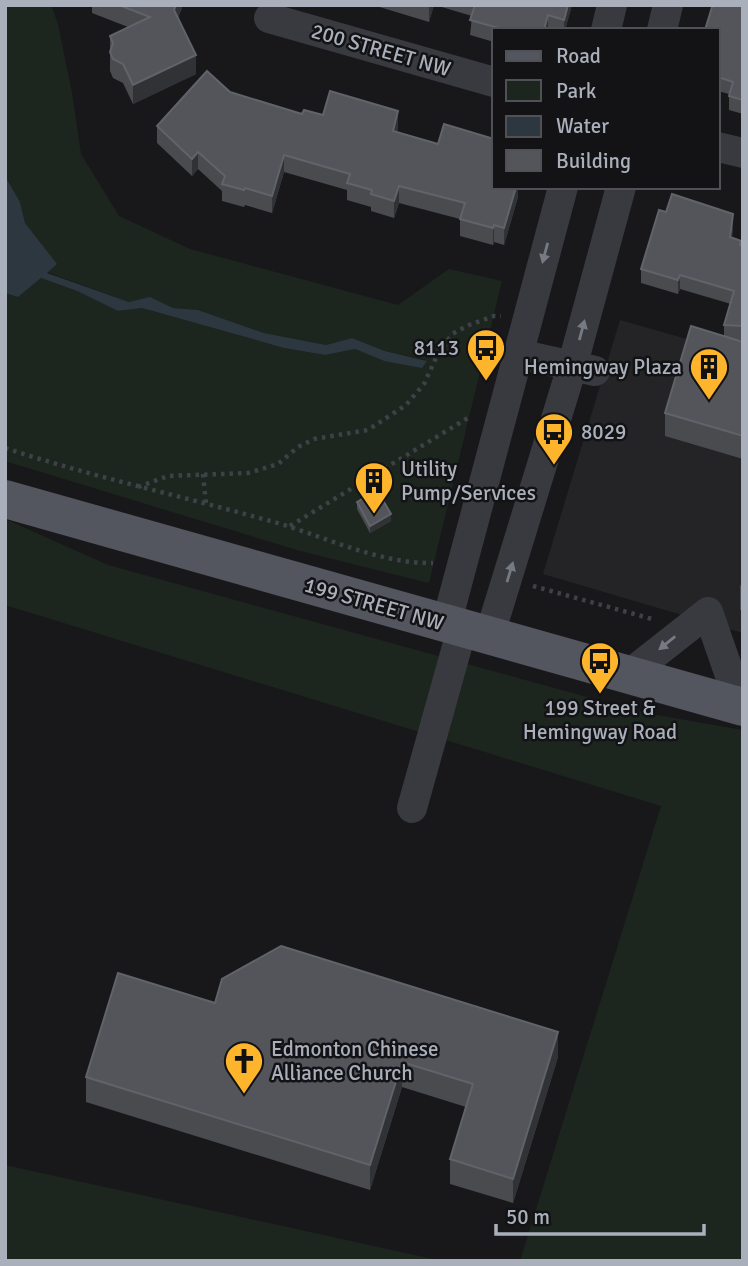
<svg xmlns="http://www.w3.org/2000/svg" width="748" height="1266" viewBox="0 0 748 1266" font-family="Signika,sans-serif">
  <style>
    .built { fill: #242427 }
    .green { fill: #1d261e }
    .water { fill: #2c373f }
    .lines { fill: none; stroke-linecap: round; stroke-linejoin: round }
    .path { stroke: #3e4147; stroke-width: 4.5; stroke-dasharray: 3.5 5; stroke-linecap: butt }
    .minor { stroke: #383a3f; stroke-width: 30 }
    .major { stroke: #54565f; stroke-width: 38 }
    .wall { fill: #494b4f }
    .shaded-wall { fill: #313235 }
    .building { fill: #54555b; stroke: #61636a; stroke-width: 2 }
    .oneway { fill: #767a83 }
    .labels { text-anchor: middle; stroke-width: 5; stroke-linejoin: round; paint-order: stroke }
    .street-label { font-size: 21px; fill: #a9afbb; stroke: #131315 }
    .poi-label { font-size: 21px; fill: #a9afbb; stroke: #131315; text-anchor: start }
  </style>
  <rect width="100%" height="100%" fill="#18181a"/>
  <polygon class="built" points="620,320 743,355 743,633 543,574"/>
  <g class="green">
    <polygon points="5,5 51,5 58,24 72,93 81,154 119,216 190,249 398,305 449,269 502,281 429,583 297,550 5,461 5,293 18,297 41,278 77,291 118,311 142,308 284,348 325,355 355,349 384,361 426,360 385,351 352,338 326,345 264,333 198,310 173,308 150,298 129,302 47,272 56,264 25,223 20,202 5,176"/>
    <polygon points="5,519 108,565 645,713 743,730 743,1261 520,1261 661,806 5,605"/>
    <polygon points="5,1165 442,1261 5,1261"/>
  </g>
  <polygon class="water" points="5,176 20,202 25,223 57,264 47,273 129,302 150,297 173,308 198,310 264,333 326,345 352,338 385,351 427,361 422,368 384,361 355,349 325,355 284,348 142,308 118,311 77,291 41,278 18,297 5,293"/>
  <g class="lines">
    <g class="path">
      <path d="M5,448C90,476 177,495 263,519C318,533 376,564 433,563"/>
      <polyline points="203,474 206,504"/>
      <polyline points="138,487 168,476 248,473 278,464 298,447 314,439 368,430 406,405 424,384 436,358 452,334 469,325 494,316 501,316"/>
      <polyline points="290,526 471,416"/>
      <polyline points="533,586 652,619"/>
    </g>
    <g class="minor">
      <polyline points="269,18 494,82"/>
      <polyline points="606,30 612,5"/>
      <polyline points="662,30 668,5"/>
      <polyline points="718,147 743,153"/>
      <polyline points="518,354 595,371"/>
      <polyline points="446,625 563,187"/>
      <polyline points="489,637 572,367 621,187"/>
      <polyline points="628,675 708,612 741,707"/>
      <polyline points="412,808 462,629"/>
    </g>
    <polyline class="major" points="5,499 743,707"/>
  </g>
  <g class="wall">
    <polygon points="92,5 183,5 178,18 196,74 133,104 123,83 113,78 110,71 110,36 128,27 92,13"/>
    <polygon points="373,5 434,5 429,22"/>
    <polygon points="435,5 572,5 565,30 494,30 494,42 470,35 472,16"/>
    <polygon points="743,6 743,114 729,110 729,94 718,91 718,30"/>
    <polygon points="230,92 302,114 323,115 398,128 397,132 494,187 518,187 518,197 504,245 494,242 493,245 460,236 460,219 399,203 394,218 371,211 371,207 347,200 347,190 284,172 272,213 245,205 244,207 222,201 222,191 198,169 192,176 157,143 157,126"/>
    <polygon points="733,227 732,238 743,246 743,340 735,340 743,342 743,459 665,436 665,413 724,336 724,325 731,304 680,289 678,294 641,283 641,269"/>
    <polygon points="357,502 391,521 370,533 357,509"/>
    <polygon points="743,578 743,611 740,610 740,587"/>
    <polygon points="215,1003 558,1057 513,1203 450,1184 450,1159 466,1107 402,1087 370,1190 86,1102 86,1077"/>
  </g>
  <g class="shaded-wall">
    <polygon points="176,5 183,5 174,28 174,10"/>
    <polygon points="430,5 434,5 429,22 429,7"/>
    <polygon points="568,5 572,5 565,30 564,30 564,20"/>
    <polygon points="548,15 548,30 544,30"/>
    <polygon points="196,55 196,74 133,104 133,85"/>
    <polygon points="398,111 398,128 393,148 393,131"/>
    <polygon points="198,152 198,169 192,176 192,159"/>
    <polygon points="284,155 284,172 272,213 272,196"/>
    <polygon points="399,186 399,203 394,218 394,201"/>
    <polygon points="516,187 518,187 518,197 504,245 504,228"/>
    <polygon points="733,214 733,227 730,251 730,237"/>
    <polygon points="494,225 494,242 493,245 493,228"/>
    <polygon points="680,275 680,289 678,294 678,280"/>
    <polygon points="391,514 391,521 370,533 370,526"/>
    <polygon points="558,1032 558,1057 513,1203 513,1179"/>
    <polygon points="402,1062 402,1087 370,1190 370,1165"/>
  </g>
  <g class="building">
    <polygon points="119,5 176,5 174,10 196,55 133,85 123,64 113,59 110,52 113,43 110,36 150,17"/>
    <polygon points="475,5 568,5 564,20 548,15 544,30 506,30 470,20"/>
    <polygon points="714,5 743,6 743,100 729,96 733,82 718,77 718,30 705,30 712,7"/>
    <polygon points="207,71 230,92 302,114 304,110 323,115 330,91 398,111 393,131 438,144 444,124 494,139 494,187 516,187 504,228 494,225 493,228 460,219 465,203 399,186 394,201 371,194 372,190 347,183 350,174 284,155 272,196 245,188 244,190 222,184 225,176 198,152 192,159 157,126"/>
    <polygon points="672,194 733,214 730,237 741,241 740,245 743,246 743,326 724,325 734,291 680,275 678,280 641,269 659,210 666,212"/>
    <polygon points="691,326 743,342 743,436 665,413"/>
    <polygon points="377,490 391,514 370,526 357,502"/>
    <polygon points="281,946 558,1032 513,1179 450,1159 473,1084 402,1062 370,1165 86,1077 118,973 215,1003 222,979"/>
  </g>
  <defs><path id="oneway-solid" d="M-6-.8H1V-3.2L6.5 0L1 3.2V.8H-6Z" transform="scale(1.75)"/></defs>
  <g class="oneway">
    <use href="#oneway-solid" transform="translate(545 253) rotate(105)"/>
    <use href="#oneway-solid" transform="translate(582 330) rotate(-75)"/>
    <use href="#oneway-solid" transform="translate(510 572) rotate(-73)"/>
    <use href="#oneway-solid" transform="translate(667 643) rotate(141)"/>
  </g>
  <defs>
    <g id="bus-pin" transform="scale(2.0125)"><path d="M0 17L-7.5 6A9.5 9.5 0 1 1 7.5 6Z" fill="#ffb52b" stroke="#131315"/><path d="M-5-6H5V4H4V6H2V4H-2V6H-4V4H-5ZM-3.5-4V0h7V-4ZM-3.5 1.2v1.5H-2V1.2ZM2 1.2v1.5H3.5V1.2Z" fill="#111"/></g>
    <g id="building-pin" transform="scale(2.0125)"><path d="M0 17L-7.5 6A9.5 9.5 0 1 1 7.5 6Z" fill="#ffb52b" stroke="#131315"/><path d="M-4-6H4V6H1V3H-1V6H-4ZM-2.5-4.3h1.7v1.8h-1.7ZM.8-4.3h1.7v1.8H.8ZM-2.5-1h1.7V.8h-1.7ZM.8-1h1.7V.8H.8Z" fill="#111"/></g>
    <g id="church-pin" transform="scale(2.0125)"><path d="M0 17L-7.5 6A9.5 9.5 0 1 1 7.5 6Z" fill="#ffb52b" stroke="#131315"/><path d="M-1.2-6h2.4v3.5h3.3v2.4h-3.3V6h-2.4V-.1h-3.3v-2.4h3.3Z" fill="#111"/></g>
  </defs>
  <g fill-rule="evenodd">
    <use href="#bus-pin" x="486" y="348"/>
    <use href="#building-pin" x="709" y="367"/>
    <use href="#bus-pin" x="554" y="432"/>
    <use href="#building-pin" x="374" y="481"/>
    <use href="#bus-pin" x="600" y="661"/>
    <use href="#church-pin" x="244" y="1061"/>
  </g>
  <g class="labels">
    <g class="street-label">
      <text transform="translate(381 50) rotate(16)" y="7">200 STREET NW</text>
      <text transform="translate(374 604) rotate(16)" y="7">199 STREET NW</text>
    </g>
    <g class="poi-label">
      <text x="459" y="355" text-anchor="end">8113</text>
      <text x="682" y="374" text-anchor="end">Hemingway Plaza</text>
      <text x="581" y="439">8029</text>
      <text x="401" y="476">Utility<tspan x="401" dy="24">Pump/Services</tspan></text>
      <text x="600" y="715" text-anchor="middle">199 Street &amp;<tspan x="600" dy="24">Hemingway Road</tspan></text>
      <text x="271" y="1056">Edmonton Chinese<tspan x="271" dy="24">Alliance Church</tspan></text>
    </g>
  </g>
  <rect width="748" height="1266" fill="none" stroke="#a9afbb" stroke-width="14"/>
  <rect x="492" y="28" width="228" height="161" fill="#131315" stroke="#4f5157" stroke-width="2"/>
  <rect x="506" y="51" width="35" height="10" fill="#54565f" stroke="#4f5157" stroke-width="2"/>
  <text x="556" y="63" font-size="21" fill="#a9afbb">Road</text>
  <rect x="506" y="80" width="35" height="21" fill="#1d261e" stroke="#4f5157" stroke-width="2"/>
  <text x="556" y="98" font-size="21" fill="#a9afbb">Park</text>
  <rect x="506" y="116" width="35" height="21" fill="#2c373f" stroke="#4f5157" stroke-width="2"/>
  <text x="556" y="133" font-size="21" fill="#a9afbb">Water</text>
  <rect x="506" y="150" width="35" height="21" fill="#54555b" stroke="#4f5157" stroke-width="2"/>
  <text x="556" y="168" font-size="21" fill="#a9afbb">Building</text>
  <path d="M496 1224v10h208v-10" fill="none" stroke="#a9afbb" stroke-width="3.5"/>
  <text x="506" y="1224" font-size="21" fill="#a9afbb" stroke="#131315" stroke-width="5" paint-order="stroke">50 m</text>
</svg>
